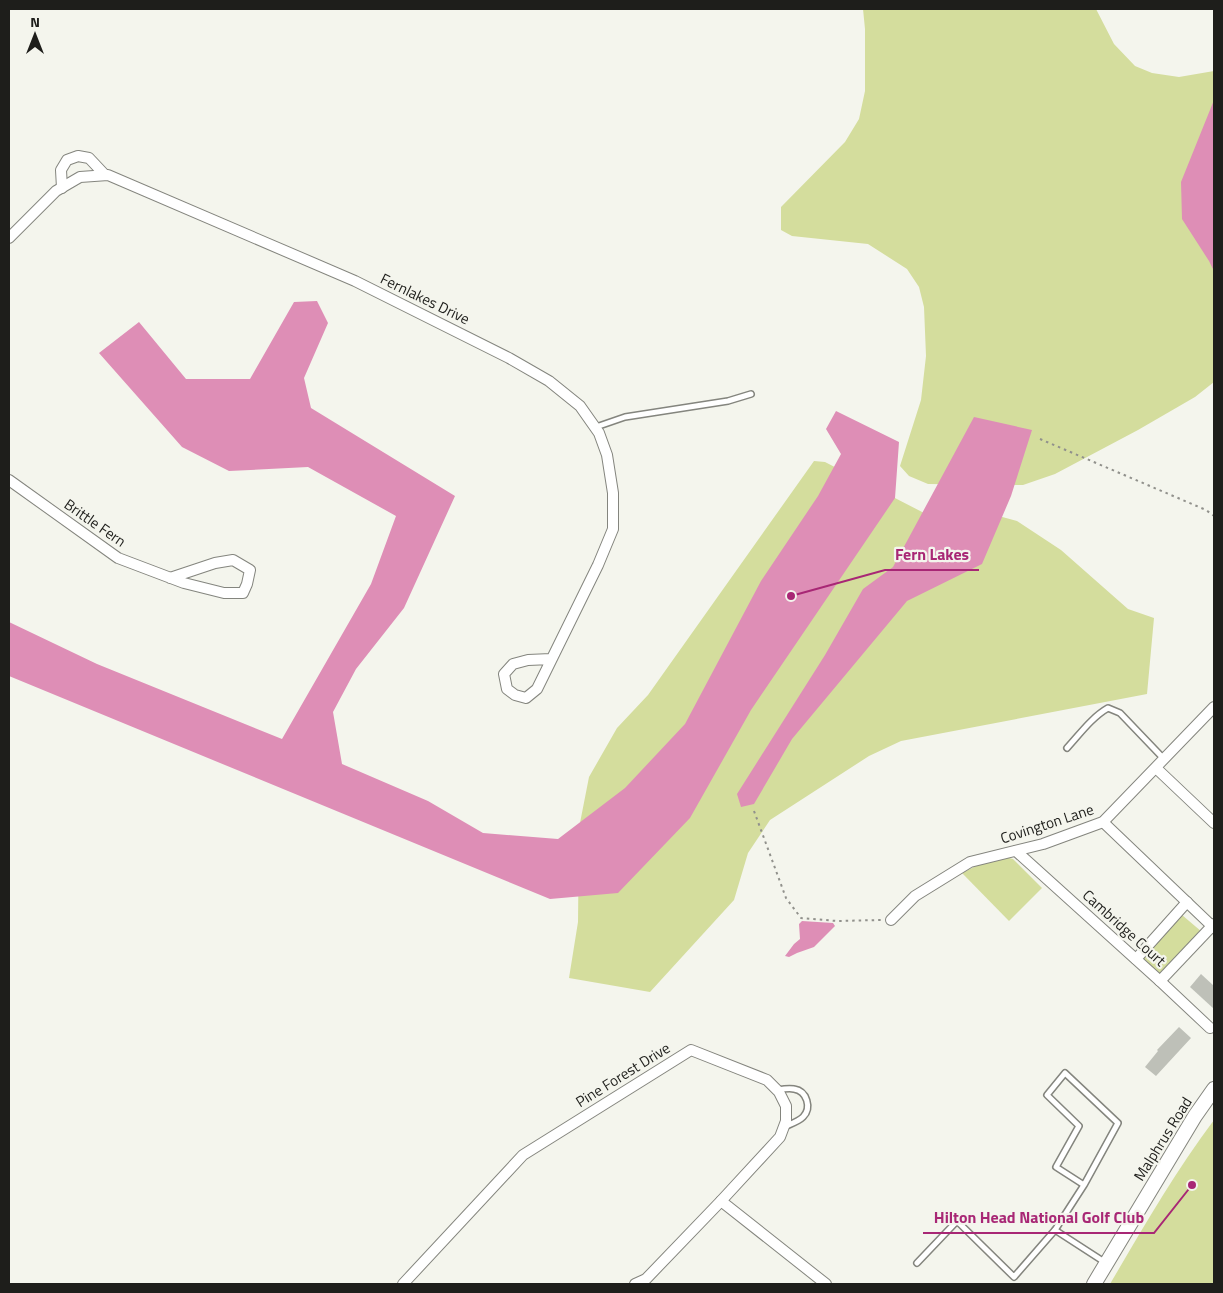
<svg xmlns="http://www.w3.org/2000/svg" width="1223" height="1293" viewBox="0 0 1223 1293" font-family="'Titillium Web',sans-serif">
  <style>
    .green { fill: #d4dd9d }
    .water { fill: #de8eb6 }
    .building { fill: #bec0b8 }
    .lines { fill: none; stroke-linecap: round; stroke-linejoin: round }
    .lane-casing { stroke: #84857e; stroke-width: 8 }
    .street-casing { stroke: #84857e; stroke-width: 12 }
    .secondary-casing { stroke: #84857e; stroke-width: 16 }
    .path { stroke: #91918c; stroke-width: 2; stroke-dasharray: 2.5 4; stroke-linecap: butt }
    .lane { stroke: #fff; stroke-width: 5 }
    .street { stroke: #fff; stroke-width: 10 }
    .secondary { stroke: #fff; stroke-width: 14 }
    .labels { text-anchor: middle; stroke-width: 4.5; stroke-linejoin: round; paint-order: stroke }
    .street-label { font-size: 15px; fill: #1e1e1b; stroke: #f4f5ed }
    .leader { fill: none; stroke: #a82775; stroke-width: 2 }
    .callout-dot { fill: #a82775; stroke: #f4f5ed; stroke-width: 2 }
    .callout-label { font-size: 16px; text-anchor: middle; font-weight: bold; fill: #a82775; stroke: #f4f5ed; stroke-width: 4.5; stroke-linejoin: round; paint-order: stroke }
  </style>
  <rect width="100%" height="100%" fill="#f4f5ed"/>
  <g class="green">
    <polygon points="863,9 1096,9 1114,44 1135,66 1152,73 1179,77 1214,71 1214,382 1195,397 1138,430 1055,474 1023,485 928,484 909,476 900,466 921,400 926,356 924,307 919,287 907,269 868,244 792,236 781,230 781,207 845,142 859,119 865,91 865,29"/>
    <polygon points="814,461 825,462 926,514 984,512 1017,521 1061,550 1128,609 1154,618 1147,694 901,741 869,756 770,820 748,853 734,900 650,992 569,978 578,922 579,828 589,777 617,728 648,695"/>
    <polygon points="998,855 1013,859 1042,888 1009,921 962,873"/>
    <polygon points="1182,915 1202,932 1161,976 1142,958"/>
    <path d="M1214,1120V1284H1110C1143,1228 1175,1172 1214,1120Z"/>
  </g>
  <g class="water">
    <polygon points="1214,100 1214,271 1209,261 1182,219 1181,182"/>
    <polygon points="317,301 328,323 304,378 311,408 455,496 404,608 356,669 333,712 342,764 428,801 483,833 558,839 625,788 685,724 761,581 818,496 841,454 826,429 836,411 899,442 895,498 751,710 690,818 618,893 550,899 9,676 9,622 97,664 282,739 371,584 396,516 308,467 229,471 182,447 99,353 139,322 186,379 250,379 294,302"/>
    <polygon points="974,417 1032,430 1011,496 982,564 907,601 792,739 754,804 741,807 737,794 825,655 863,589 893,567"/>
    <polygon points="802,921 833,923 835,926 814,947 797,953 789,957 785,956 794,944 800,939 799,924"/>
  </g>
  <g class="building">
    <polygon points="1201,974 1214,986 1214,1009 1190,987"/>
    <polygon points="1179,1027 1191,1038 1156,1076 1145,1067 1158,1051 1157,1050"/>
  </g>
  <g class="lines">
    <g class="lane-casing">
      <g id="lane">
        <polyline points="596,427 625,417 728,401 751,394"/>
        <path d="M1067,748C1079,735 1092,717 1108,708L1120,713L1164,759"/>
        <path d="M778,1090C783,1089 789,1088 794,1089C807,1091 812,1108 803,1117C798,1122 790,1124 784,1127"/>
        <polyline points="1055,1230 1084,1185 1118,1123 1065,1073 1047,1095 1079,1126 1056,1167 1084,1185"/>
        <polyline points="917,1263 957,1221 1014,1277 1055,1230 1106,1263"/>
      </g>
    </g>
    <g class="street-casing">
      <g id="street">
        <polyline points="62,188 61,170 67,160 78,156 89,158 105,175"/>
        <polyline points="9,238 56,191 80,177 108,175 355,281 509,358 549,381 580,406 599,433 607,455 613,493 613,529 598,565 537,689 526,698 515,695 507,689 504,674 513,664 528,660 551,659"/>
        <polyline points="9,480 118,558 184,583 224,593 243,593 247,584 250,570 233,560 215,563 170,578"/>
        <polyline points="1156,768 1214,823"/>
        <polyline points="1103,822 1214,928"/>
        <polyline points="1016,851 1160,981 1210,1028"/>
        <polyline points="891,920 915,896 970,862 1043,844 1103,822 1214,707"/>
        <polyline points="1136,959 1187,902"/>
        <polyline points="1160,981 1214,924"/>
        <polyline points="721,1201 826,1284"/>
        <polyline points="403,1284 523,1155 691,1050 767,1080 779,1092 786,1106 786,1121 780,1137 721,1201 646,1279 635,1284"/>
      </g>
    </g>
    <g class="secondary-casing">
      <polyline id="secondary" points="1094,1284 1195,1116 1214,1089"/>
    </g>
    <g class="path">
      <polyline points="1040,439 1206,510 1214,516"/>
      <polyline points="754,811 786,898 801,918 837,921 881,920"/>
    </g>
    <use href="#lane" class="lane"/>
    <use href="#street" class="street"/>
    <use href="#secondary" class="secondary"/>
  </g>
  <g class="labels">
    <g class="street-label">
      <text transform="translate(425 299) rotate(26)" y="5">Fernlakes Drive</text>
      <text transform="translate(95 523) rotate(35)" y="5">Brittle Fern</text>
      <text transform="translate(1047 824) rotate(-18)" y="5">Covington Lane</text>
      <text transform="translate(1124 928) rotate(42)" y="5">Cambridge Court</text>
      <text transform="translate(623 1075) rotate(-32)" y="5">Pine Forest Drive</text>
      <text transform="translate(1163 1139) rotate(-58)" y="5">Malphrus Road</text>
    </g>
  </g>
  <path class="leader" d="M791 596L885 570H979M1192 1185L1154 1233H923"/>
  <g class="callout-dot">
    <circle cx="791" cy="596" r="5"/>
    <circle cx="1192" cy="1185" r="5"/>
  </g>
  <g class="callout-label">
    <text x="932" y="560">Fern Lakes</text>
    <text x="1039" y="1223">Hilton Head National Golf Club</text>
  </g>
  <rect width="1223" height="1293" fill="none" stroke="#1e1e1b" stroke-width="20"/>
  <g transform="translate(35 35)" stroke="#f4f5ed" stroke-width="4" paint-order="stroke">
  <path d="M0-4L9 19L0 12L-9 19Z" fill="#1e1e1b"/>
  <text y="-8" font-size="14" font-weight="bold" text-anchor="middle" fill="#1e1e1b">N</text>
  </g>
</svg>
